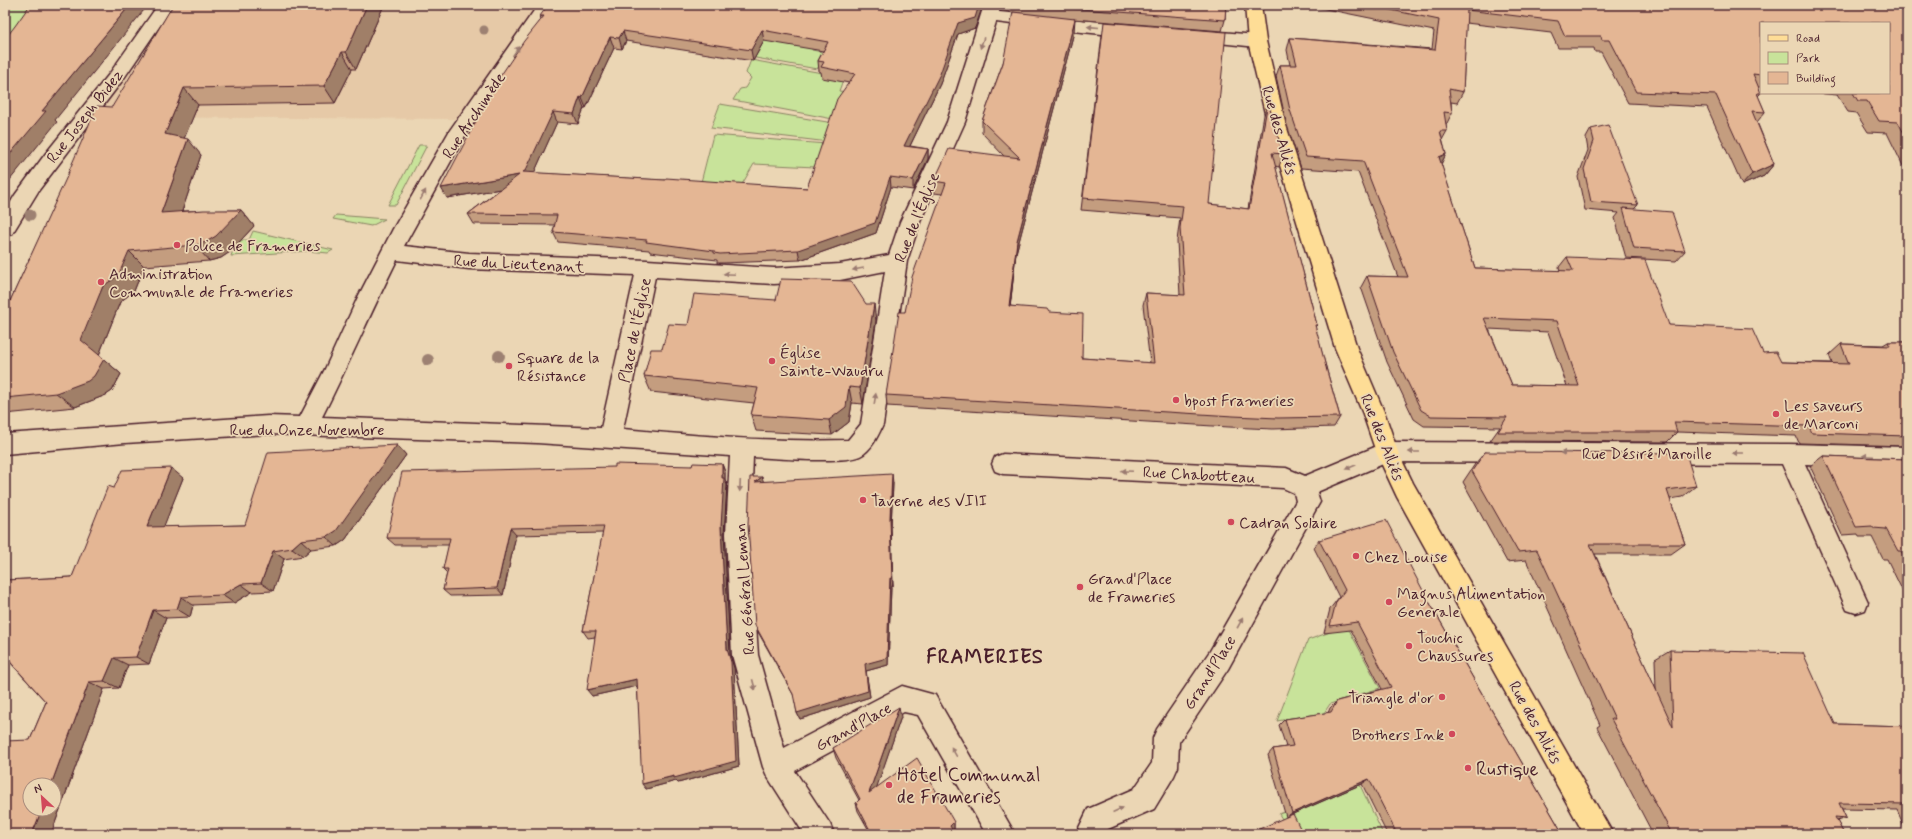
<svg xmlns="http://www.w3.org/2000/svg" width="1912" height="839" viewBox="0 0 1912 839" font-family="Mynerve,sans-serif">
  <style>
    .built { fill: #e6c9a7 }
    .green { fill: #c8e39a; stroke: #898162 }
    .lines { fill: none; stroke-linecap: round; stroke-linejoin: round }
    .minor-casing { stroke: #4a1f2b; stroke-width: 3 }
    .major-casing { stroke: #4a1f2b; stroke-width: 3 }
    .minor { fill: #ebd6b4; fill-rule: evenodd }
    .major { fill: #fedd96; fill-rule: evenodd }
    .tree { fill: #9d8172 }
    .wall { fill: #c49d7f; stroke: #4a1f2b; fill-rule: evenodd }
    .shaded-wall { fill: #a07f68; stroke: #4a1f2b }
    .building { fill: #e4b694; stroke: #4a1f2b; fill-rule: evenodd }
    .oneway { fill: #9a7a70 }
    .poi-dot { fill: #d1495b; stroke: #ebd6b4; stroke-width: 1.5 }
    .labels { text-anchor: middle; stroke-width: 3.5; stroke-linejoin: round; paint-order: stroke }
    .street-label { font-size: 16px; fill: #4a1f2b; stroke: #ebd6b4 }
    .poi-label { font-size: 16px; fill: #4a1f2b; stroke: #ebd6b4; text-anchor: start }
    .near-poi-label { font-size: 19px; fill: #4a1f2b; stroke: #ebd6b4; text-anchor: start }
    .district-label { font-size: 20px; font-weight: bold; letter-spacing: 1px; fill: #4a1f2b; stroke: #ebd6b4 }
  </style>
  <rect width="100%" height="100%" fill="#ebd6b4"/>
  <filter id="ink" filterUnits="userSpaceOnUse"><feTurbulence type="fractalNoise" baseFrequency=".025" numOctaves="2"/><feDisplacementMap in="SourceGraphic" scale="8" xChannelSelector="R" yChannelSelector="G"/><feConvolveMatrix kernelMatrix="1 2 1 2 8 2 1 2 1" color-interpolation-filters="sRGB"/></filter>
  <g filter="url(#ink)">
    <polygon class="built" points="166,5 547,5 467,119 85,117"/>
    <g class="green">
      <polygon points="5,5 45,5 5,61"/>
      <polygon points="750,33 812,42 812,50 858,59 825,57 817,69 739,55"/>
      <polygon points="751,60 844,77 839,91 848,92 833,119 733,100 740,89 745,88 751,78 746,73"/>
      <polygon points="720,104 839,124 837,143 711,128"/>
      <polygon points="713,135 826,144 815,167 754,164 741,186 699,190"/>
      <polygon points="419,145 427,145 396,205 388,205"/>
      <polygon points="336,215 385,219 371,226 333,219"/>
      <polygon points="253,231 333,250 328,253 308,251 231,256 233,250 241,240 249,240"/>
      <polygon points="1347,626 1380,688 1330,704 1324,713 1277,721 1308,640"/>
      <polygon points="1359,783 1383,834 1291,834 1279,814 1343,791"/>
    </g>
    <g class="lines">
      <g class="minor-casing">
        <g id="minor">
          <polygon points="158,5 174,5 122,81 39,190 12,234 5,236 5,212 15,195 46,153 110,73"/>
          <path d="M538,5H555L466,134L404,246L469,253L647,260L774,268L840,264L889,255L900,222L947,122L984,5H1000L999,12L1132,25L1138,27L1140,31L1138,35L1132,37L1052,29L996,22L965,122L920,222L907,261L883,425C878,436 871,451 860,456C843,464 774,458 753,457L750,534L758,655L784,748L902,686L935,695L1015,834H986L918,715L904,712L795,771L830,824L834,834H804L767,776L763,767L732,655L726,534L730,456L537,443L268,434L125,443L5,454V434L268,416L300,417L325,369L357,299L393,229L450,130ZM397,260L469,269L635,275L601,428L322,417C348,366 371,312 397,260ZM885,271L861,424L848,440C773,442 697,436 623,429L655,277L774,284L840,280Z"/>
          <polygon points="1196,30 1257,35 1263,37 1266,41 1263,45 1257,47 1190,40 1187,36 1190,32"/>
          <polygon points="1387,442 1789,444 1907,447 1907,467 1805,464 1868,602 1865,610 1856,613 1847,610 1782,464 1388,462 1317,492 1320,502 1316,509 1228,669 1179,742 1178,767 1174,776 1154,809 1108,829 1105,834 1076,834 1088,809 1134,789 1152,763 1153,738 1157,729 1210,651 1296,501 1294,493 1283,488 1003,474 995,471 992,464 995,457 1003,454 1286,468 1305,476"/>
        </g>
      </g>
      <g class="major-casing">
        <polygon id="major" points="1245,5 1261,5 1266,41 1285,122 1357,348 1385,414 1398,452 1413,483 1613,834 1584,834 1397,497 1376,452 1363,414 1335,348 1267,122 1248,41"/>
      </g>
      <use href="#minor" class="minor"/>
      <use href="#major" class="major"/>
    </g>
    <g class="tree">
      <circle cx="484" cy="30" r="4.5"/>
      <circle cx="30" cy="215" r="5.5"/>
      <circle cx="499" cy="356" r="6"/>
      <circle cx="428" cy="360" r="6"/>
    </g>
    <g class="wall">
      <polygon points="384,5 356,69 352,69 335,103 198,105 184,138 201,155 182,211 241,210 254,226 230,252 221,258 209,261 144,266 134,291 120,302 99,355 121,374 112,391 106,395 75,407 5,414 5,312 69,174 68,173 112,107"/>
      <polygon points="1000,5 1226,5 1225,20 1222,31 1073,19 1074,32 1016,253 1010,306 1049,312 1082,358 1150,363 1143,305 1146,293 1180,295 1177,241 1180,218 1081,210 1102,35 1209,204 1248,209 1264,115 1268,102 1283,154 1279,167 1275,166 1317,325 1315,327 1327,371 1340,417 1334,427 1273,429 1229,427 887,406 886,395 905,312 942,194 934,193 934,181 1004,156 982,133 982,121 1021,13 1001,11"/>
      <path d="M1306,5H1907V170H1905L1887,133L1868,132L1856,113L1848,112L1837,95L1814,93H1889L1761,23V87H1758L1761,93L1758,96L1765,112L1757,122L1774,164L1764,176L1742,185L1707,107L1628,103L1601,52H1595L1594,48H1558L1551,33L1466,23L1463,92L1457,103L1451,102L1452,113L1446,125L1447,131L1442,140L1446,154L1441,164L1475,268L1560,271L1559,267L1567,257L1669,325L1763,353L1781,362L1832,363L1829,355L1841,344L1883,345L1888,342H1907V446L1799,443L1796,436L1677,432L1667,442L1490,441L1500,427L1424,426L1414,419L1387,362L1361,287L1367,276L1398,277L1358,172L1301,168L1286,122L1276,76L1280,65H1290L1287,50L1290,38L1432,49L1434,31ZM1489,329L1548,332L1567,386L1512,385Z"/>
      <path d="M540,16L975,28L958,34L940,84L910,146L928,149V159L913,190L891,187L876,233L800,260L723,263H717V260L650,252L649,250L558,242L553,232L555,225L474,224L468,214L500,189L447,198L541,19ZM626,41L753,61L764,41L823,51L818,61L819,71L821,72L822,78L849,83L807,188L534,173L557,122L578,124L584,108H586L614,48L622,49Z"/>
      <polygon points="1591,129 1638,205 1634,209 1685,251 1676,261 1626,258 1615,218 1619,213 1585,210 1578,177 1588,150 1586,138"/>
      <polygon points="876,321 863,404 852,403 849,422 832,435 756,431 751,415 754,403 651,392 644,376 662,349 688,325"/>
      <polygon points="397,445 406,455 345,540 336,546 311,549 303,556 284,559 273,591 252,592 234,603 193,605 190,617 166,618 149,664 128,665 119,688 104,689 51,834 5,834 30,740 46,702 8,660 5,660 5,580 72,577 114,488 183,478 163,527 245,525"/>
      <polygon points="1485,452 1696,486 1682,497 1670,499 1685,544 1671,554 1595,554 1656,690 1655,659 1670,650 1835,724 1907,726 1907,833 1897,810 1842,809 1846,818 1837,821 1844,834 1653,834 1597,727 1600,725 1526,560 1507,562 1463,482 1475,464"/>
      <polygon points="1823,456 1907,459 1907,600 1887,559 1883,559 1872,537 1859,537 1858,534 1842,535 1810,466"/>
      <polygon points="722,464 725,472 725,479 727,485 724,534 730,655 734,668 739,766 678,783 676,781 646,789 637,686 592,696 595,637 588,638 583,631 603,533 516,535 503,595 450,596 443,590 447,573 443,569 449,545 395,545 387,538 692,466"/>
      <polygon points="764,482 893,483 891,527 893,587 891,587 888,665 866,671 870,697 800,719 797,713 794,696 758,632 755,625"/>
      <polygon points="1319,540 1428,600 1563,834 1387,834 1362,784 1286,817 1268,755 1273,749 1286,747 1279,725 1285,719 1328,713 1330,708 1337,701 1382,689 1351,630 1324,633 1330,609 1339,597 1314,548"/>
      <polygon points="901,717 876,788 954,822 954,830 953,830 955,834 871,834 858,811 856,803 859,800 836,758 833,748"/>
    </g>
    <g class="shaded-wall">
      <polygon points="130,5 148,5 55,120 57,122 5,186 5,160 42,111"/>
      <polygon points="367,5 384,5 356,69 346,52"/>
      <polygon points="979,5 983,5 975,28 958,34 940,84 905,156 904,146 958,23"/>
      <polygon points="1075,19 1074,32 1016,253 1009,317 1017,241"/>
      <polygon points="762,30 764,41 753,61 751,50"/>
      <polygon points="623,31 626,41 622,49 619,38"/>
      <polygon points="610,37 614,48 586,108 582,98"/>
      <polygon points="342,52 352,69 335,103 324,86"/>
      <polygon points="184,88 198,105 179,151 165,134"/>
      <polygon points="580,97 584,108 578,124 574,114"/>
      <polygon points="553,112 557,122 531,180 523,172"/>
      <polygon points="188,139 201,155 176,229 161,213"/>
      <polygon points="928,149 928,159 913,190 913,180"/>
      <polygon points="1446,154 1440,166 1439,157"/>
      <polygon points="1774,164 1764,176 1742,185 1752,174"/>
      <polygon points="519,175 524,185 447,198 441,188"/>
      <polygon points="890,177 891,187 876,233 800,260 798,250"/>
      <polygon points="241,210 254,226 230,252 221,258 209,261 195,245"/>
      <polygon points="129,251 144,266 134,291 120,302 99,355 121,374 112,391 106,395 75,407 56,393 103,286"/>
      <polygon points="874,304 876,321 863,404 860,388"/>
      <polygon points="849,387 852,403 849,422 832,435 829,420"/>
      <polygon points="397,445 406,455 345,540 336,546 326,537"/>
      <polygon points="722,464 725,472 725,479 727,485 724,534 730,655 734,668 739,766 678,783 676,781 646,789 642,784 674,776 727,649 721,527"/>
      <polygon points="171,468 183,478 160,536 147,527"/>
      <polygon points="892,474 893,483 891,527 893,587 892,579 890,518"/>
      <polygon points="762,477 765,486 755,482"/>
      <polygon points="510,528 516,535 503,595 497,588"/>
      <polygon points="301,540 311,549 303,556 292,548"/>
      <polygon points="273,551 284,559 273,591 261,583"/>
      <polygon points="890,578 891,587 888,665 866,671 870,697 800,719 797,713 865,664"/>
      <polygon points="241,584 252,592 234,603 222,595"/>
      <polygon points="181,597 193,605 190,617 177,609"/>
      <polygon points="153,610 166,618 149,664 136,657"/>
      <polygon points="114,658 128,665 119,688 104,681"/>
      <polygon points="637,679 642,685 592,696 587,690"/>
      <polygon points="89,682 104,689 51,834 32,834 42,809 54,809 54,785 51,785"/>
      <polygon points="899,707 901,717 872,801 869,793"/>
      <polygon points="1369,779 1362,784 1286,817 1292,813"/>
      <polygon points="954,822 954,830 950,833 950,826"/>
    </g>
    <g class="building">
      <polygon points="30,5 130,5 42,111 46,111 5,160 5,39 15,26"/>
      <polygon points="173,5 367,5 346,52 342,52 324,86 184,88 165,134 188,139 161,213 204,210 241,210 216,236 206,242 195,245 129,251 118,276 103,286 81,340 104,359 94,376 88,381 56,393 5,398 5,312 69,172 68,173 97,106 112,107"/>
      <path d="M548,5H979L975,18L958,23L940,74L904,146L928,149L913,180L890,177L875,223L798,250L720,254L714,253V251L646,242L647,240L553,232L557,215L468,214L519,175L441,188L497,81L524,41L544,16H540ZM762,30L828,42L818,61L824,62L821,67L855,74L837,99L807,188L666,178L665,180L523,172L526,170L553,112L574,114L580,97L582,98L610,37L619,38L623,31L751,50Z"/>
      <polygon points="1039,5 1226,5 1225,20 1053,7"/>
      <path d="M1367,5H1907V139L1898,122L1879,121L1867,101H1858L1853,93H1889V23H1761V75L1753,74L1761,93H1757L1765,112L1752,111L1774,164L1752,174L1716,95L1636,92L1609,40H1602L1601,36H1565L1558,21L1467,10L1463,92L1449,89L1452,113L1444,112L1447,131H1440L1446,154L1439,157L1475,268L1573,271L1567,257L1645,260L1669,325L1752,329L1763,353L1776,352L1781,362L1849,364L1841,344L1890,346L1888,342H1907V436L1812,433L1809,426L1674,422L1677,432H1498L1507,417L1431,416L1421,410L1393,352L1367,276L1408,277L1363,161L1306,157L1290,110L1280,65H1297L1290,38L1435,50L1439,20ZM1484,318L1557,321L1579,386L1512,385Z"/>
      <polygon points="1013,12 1075,19 1017,241 1009,306 1047,309 1049,312 1083,314 1082,358 1154,363 1146,293 1185,295 1180,228 1183,206 1083,198 1104,22 1226,32 1209,204 1249,209 1268,102 1283,154 1272,153 1317,325 1315,325 1327,371 1340,417 1278,418 1233,416 886,395 899,312 905,312 912,277 946,183 934,181 949,149 1020,158 982,121 1003,63"/>
      <polygon points="1608,125 1638,205 1591,202 1584,169 1594,141 1591,129"/>
      <polygon points="1623,208 1672,212 1685,251 1634,248"/>
      <polygon points="781,279 851,281 866,304 874,304 860,388 849,387 846,407 829,420 751,415 758,388 644,376 651,349 662,349 669,324 688,325 694,294 776,300"/>
      <polygon points="397,445 336,531 326,537 301,540 292,548 273,551 261,583 241,584 222,595 181,597 177,609 153,610 136,657 114,658 104,681 89,682 51,785 30,785 30,809 42,809 32,834 5,834 5,741 30,740 46,702 5,656 5,580 72,577 108,486 114,488 122,470 171,468 147,527 245,525 268,452"/>
      <polygon points="1485,452 1686,453 1696,486 1667,490 1685,544 1590,544 1673,727 1670,650 1803,653 1835,724 1907,726 1907,804 1839,803 1846,818 1835,817 1844,834 1672,834 1611,719 1615,719 1537,550 1518,552 1472,471"/>
      <polygon points="1823,456 1907,459 1907,562 1901,551 1898,551 1886,529 1873,528 1872,526 1856,527"/>
      <polygon points="693,463 722,464 722,478 724,478 721,527 727,649 731,662 736,761 674,778 674,776 642,784 637,679 587,690 596,631 583,631 604,526 510,528 497,588 443,590 448,569 443,569 450,538 387,538 402,472 615,467 615,464 692,466"/>
      <polygon points="892,474 890,518 892,579 890,578 887,658 865,664 868,691 797,713 793,694 755,625 748,525 750,477 762,477 755,482"/>
      <polygon points="1386,520 1428,600 1563,834 1397,834 1369,779 1292,813 1273,749 1293,746 1285,719 1331,712 1337,701 1391,687 1357,622 1330,626 1336,602 1345,590 1319,540"/>
      <polygon points="899,707 869,793 917,758 954,822 950,826 955,834 872,834 856,803 860,799 833,748"/>
      <polygon points="1293,814 1303,834 1248,834"/>
    </g>
    <defs><path id="oneway-solid" d="M-6-.8H1V-3.2L6.5 0L1 3.2V.8H-6Z"/></defs>
    <g class="oneway">
      <use href="#oneway-solid" transform="translate(1093 27) rotate(-175)"/>
      <use href="#oneway-solid" transform="translate(982 43) rotate(108)"/>
      <use href="#oneway-solid" transform="translate(516 51) rotate(-55)"/>
      <use href="#oneway-solid" transform="translate(423 195) rotate(-61)"/>
      <use href="#oneway-solid" transform="translate(858 269) rotate(170)"/>
      <use href="#oneway-solid" transform="translate(729 274) rotate(-177)"/>
      <use href="#oneway-solid" transform="translate(875 399) rotate(-81)"/>
      <use href="#oneway-solid" transform="translate(1414 452) rotate(-180)"/>
      <use href="#oneway-solid" transform="translate(1566 453) rotate(-180)"/>
      <use href="#oneway-solid" transform="translate(1738 453) rotate(-180)"/>
      <use href="#oneway-solid" transform="translate(1868 456) rotate(-178)"/>
      <use href="#oneway-solid" transform="translate(1351 467) rotate(157)"/>
      <use href="#oneway-solid" transform="translate(1127 471) rotate(-177)"/>
      <use href="#oneway-solid" transform="translate(740 486) rotate(93)"/>
      <use href="#oneway-solid" transform="translate(1240 623) rotate(-61)"/>
      <use href="#oneway-solid" transform="translate(754 685) rotate(75)"/>
      <use href="#oneway-solid" transform="translate(954 752) rotate(-120)"/>
      <use href="#oneway-solid" transform="translate(1118 810) rotate(-24)"/>
    </g>
  </g>
  <g class="poi-dot">
    <circle cx="177" cy="245" r="4"/>
    <circle cx="101" cy="282" r="4"/>
    <circle cx="772" cy="361" r="4"/>
    <circle cx="509" cy="366" r="4"/>
    <circle cx="1176" cy="400" r="4"/>
    <circle cx="1776" cy="414" r="4"/>
    <circle cx="863" cy="500" r="4"/>
    <circle cx="1231" cy="522" r="4"/>
    <circle cx="1356" cy="556" r="4"/>
    <circle cx="1080" cy="587" r="4"/>
    <circle cx="1389" cy="602" r="4"/>
    <circle cx="1409" cy="646" r="4"/>
    <circle cx="1442" cy="697" r="4"/>
    <circle cx="1452" cy="734" r="4"/>
    <circle cx="1468" cy="768" r="4"/>
    <circle cx="889" cy="785" r="4"/>
  </g>
  <g class="labels">
    <g class="street-label">
      <text transform="translate(473 115) rotate(-56)" y="6">Rue Archimède</text>
      <text transform="translate(84 116) rotate(-52)" y="6">Rue Joseph Bidez</text>
      <text transform="translate(1280 130) rotate(74)" y="6">Rue des Alliés</text>
      <text transform="translate(916 217) rotate(-68)" y="6">Rue de l'Église</text>
      <text transform="translate(519 263) rotate(3)" y="6">Rue du Lieutenant</text>
      <text transform="translate(634 330) rotate(-78)" y="6">Place de l'Église</text>
      <text x="307" y="435">Rue du Onze Novembre</text>
      <text transform="translate(1383 437) rotate(68)" y="6">Rue des Alliés</text>
      <text x="1647" y="459">Rue Désiré Maroille</text>
      <text transform="translate(1199 474) rotate(3)" y="6">Rue Chabotteau</text>
      <text transform="translate(744 589) rotate(-94)" y="6">Rue Général Leman</text>
      <text transform="translate(1209 672) rotate(-58)" y="6">Grand'Place</text>
      <text transform="translate(1536 722) rotate(61)" y="6">Rue des Alliés</text>
      <text transform="translate(853 726) rotate(-29)" y="6">Grand'Place</text>
    </g>
    <g class="poi-label">
      <text x="185" y="251">Police de Frameries</text>
      <text x="109" y="279">Administration<tspan x="109" dy="18">Communale de Frameries</tspan></text>
      <text x="780" y="358">Église<tspan x="780" dy="18">Sainte-Waudru</tspan></text>
      <text x="517" y="363">Square de la<tspan x="517" dy="18">Résistance</tspan></text>
      <text x="1184" y="406">bpost Frameries</text>
      <text x="1784" y="411">Les saveurs<tspan x="1784" dy="18">de Marconi</tspan></text>
      <text x="871" y="506">Taverne des VIII</text>
      <text x="1239" y="528">Cadran Solaire</text>
      <text x="1364" y="562">Chez Louise</text>
      <text x="1088" y="584">Grand'Place<tspan x="1088" dy="18">de Frameries</tspan></text>
      <text x="1397" y="599">Magnus Alimentation<tspan x="1397" dy="18">Generale</tspan></text>
      <text x="1417" y="643">Touchic<tspan x="1417" dy="18">Chaussures</tspan></text>
      <text x="1434" y="703" text-anchor="end">Triangle d'or</text>
      <text x="1444" y="740" text-anchor="end">Brothers Ink</text>
    </g>
    <g class="near-poi-label">
      <text x="1476" y="775">Rustique</text>
      <text x="897" y="781">Hôtel Communal<tspan x="897" dy="22">de Frameries</tspan></text>
    </g>
    <g class="district-label">
      <text x="985" y="663">FRAMERIES</text>
    </g>
  </g>
  <rect width="1912" height="839" fill="none" stroke="#ebd6b4" stroke-width="20"/>
  <rect x="10" y="10" width="1892" height="819" fill="none" stroke="#4a1f2b" stroke-width="1.5" filter="url(#ink)"/>
  <rect x="1760" y="22" width="130" height="72" fill="#ebd6b4" stroke="#ab8d7d"/>
  <rect x="1768" y="35" width="20" height="6" fill="#fedd96" stroke="#ab8d7d"/>
  <text x="1796" y="42" font-size="12" fill="#4a1f2b">Road</text>
  <rect x="1768" y="52" width="20" height="12" fill="#c8e39a" stroke="#ab8d7d"/>
  <text x="1796" y="62" font-size="12" fill="#4a1f2b">Park</text>
  <rect x="1768" y="72" width="20" height="12" fill="#e4b694" stroke="#ab8d7d"/>
  <text x="1796" y="82" font-size="12" fill="#4a1f2b">Building</text>
  <g transform="translate(42 797) rotate(334)"><circle r="19" fill="#ebd6b4" stroke="#ab8d7d"/>
  <path d="M0-3L7 15L0 10L-7 15Z" fill="#d1495b"/>
  <text y="-6" font-size="11" font-weight="bold" text-anchor="middle" fill="#4a1f2b">N</text>
  </g>
</svg>
